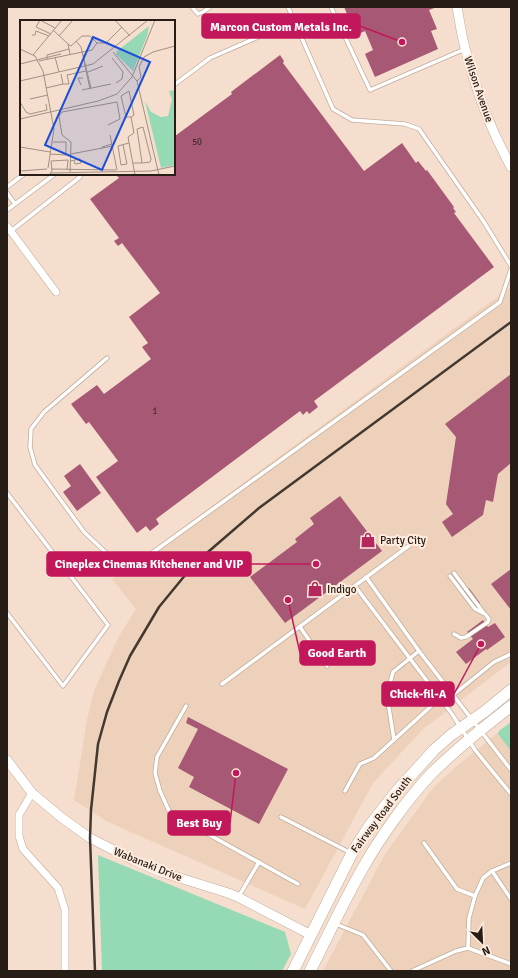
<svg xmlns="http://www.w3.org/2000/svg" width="518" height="978" viewBox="0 0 518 978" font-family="Signika,sans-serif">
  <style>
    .built { fill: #edd1ba }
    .green { fill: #96dab5 }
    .building { fill: #a65874 }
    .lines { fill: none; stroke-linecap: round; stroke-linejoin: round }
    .service-casing { stroke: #c2ad9c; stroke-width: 5 }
    .minor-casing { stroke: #c2ad9c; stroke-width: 8 }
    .tertiary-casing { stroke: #c2ad9c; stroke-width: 10 }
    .secondary-casing { stroke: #c2ad9c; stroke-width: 12 }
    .service { stroke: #fff; stroke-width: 3.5 }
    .minor { stroke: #fff; stroke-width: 7 }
    .tertiary { stroke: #fff; stroke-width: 9 }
    .secondary { stroke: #fff; stroke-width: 11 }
    .rail { stroke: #423830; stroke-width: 2.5 }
    .labels { text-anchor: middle; stroke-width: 4; stroke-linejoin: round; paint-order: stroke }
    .number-label { font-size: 9px; fill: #452c2e }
    .street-label { font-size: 11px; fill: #251d16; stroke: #ffecde }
    .poi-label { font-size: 11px; fill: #251d16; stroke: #ffecde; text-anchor: start }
    .inset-road { fill: none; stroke: #a29184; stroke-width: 1 }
    .view { fill: #1d4ed8; fill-opacity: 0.15; stroke: #1d4ed8; stroke-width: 2 }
    .inset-edge { fill: none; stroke: #251d16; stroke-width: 2 }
    .leader { fill: none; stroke: #c2185b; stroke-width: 1.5 }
    .callout-dot { fill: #c2185b; stroke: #ffecde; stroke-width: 1.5 }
    .callout { fill: #c2185b; stroke: #c2185b; stroke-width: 1.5 }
    .callout-label { font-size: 12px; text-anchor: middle; font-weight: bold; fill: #fff }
  </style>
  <rect width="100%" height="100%" fill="#f5decd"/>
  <g class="built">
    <polygon points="511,287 511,662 423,729 373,783 305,909 106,821 74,800 87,720 94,691 118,638 136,609 112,579"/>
    <polygon points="511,722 511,971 323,971 385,854 433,788 457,766"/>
  </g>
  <g class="green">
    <polygon points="511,722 511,751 498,734 499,731"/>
    <polygon points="98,855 285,932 291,954 282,971 102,971"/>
  </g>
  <g class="building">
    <polygon points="344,7 437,7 429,10 437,29 431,31 438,49 375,77 365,54 373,50 365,31 356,35"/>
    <polygon points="280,55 284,61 283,63 364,171 402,143 416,163 418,161 426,171 427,170 454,207 453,208 456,212 454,213 494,267 314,401 318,407 309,414 307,411 303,415 300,411 156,519 159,524 150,531 146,526 137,533 96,477 118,461 89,422 86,424 71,404 97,385 104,394 151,359 142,347 148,343 129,317 160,293 122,243 118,246 114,241 119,238 90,199 119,178 117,176 120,174 174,174 174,134 175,136 232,94 231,92"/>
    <polygon points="511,374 511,463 498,474 493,502 486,500 483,515 452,537 442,522 453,514 446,504 456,437 445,424"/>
    <polygon points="80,464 101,493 77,511 63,492 71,486 64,476"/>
    <polygon points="340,496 382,551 285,623 250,577 297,542 295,539 314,524 310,518"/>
    <polygon points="511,569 511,610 491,584"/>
    <polygon points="469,588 480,603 473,609 461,594"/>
    <polygon points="483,620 488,627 495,623 505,637 487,650 486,649 466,664 456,652 473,639 467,632"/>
    <polygon points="188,717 288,769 259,824 189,787 194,777 178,768 198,729 186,723"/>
  </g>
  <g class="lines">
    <g class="service-casing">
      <g id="service">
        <polyline points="192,7 198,14 203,12 210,7"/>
        <polyline points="288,7 333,109 352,120 405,124 419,129 484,222 511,266"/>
        <polyline points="331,7 370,90 465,49"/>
        <polyline points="174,85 210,58 265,34 293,18"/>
        <polyline points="7,187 24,174"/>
        <polyline points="7,193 15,204"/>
        <polyline points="7,210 55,174"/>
        <polyline points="11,231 80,177 78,174"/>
        <polyline points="107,358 44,412 31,429 30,447 35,465 84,532 118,564 145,558 500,302 511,269"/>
        <polyline points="7,493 108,625 63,686 7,613"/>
        <polyline points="454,573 483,612"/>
        <polyline points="450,576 475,609 485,614 489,619 488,622 466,637 461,638 454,634"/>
        <polyline points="366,577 419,651 511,770"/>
        <polyline points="355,586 452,714 475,750 511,794"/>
        <polyline points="300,627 327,666"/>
        <polyline points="222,684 418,539"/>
        <polyline points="453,695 494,662 511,654"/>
        <polyline points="186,706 157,757 155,773 160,791 170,813 298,884"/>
        <polyline points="394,740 387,695 393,672 419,651"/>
        <polyline points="345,791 360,764 374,758 439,699"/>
        <polyline points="281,817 351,853"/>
        <polyline points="424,843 457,889 475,896"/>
        <polyline points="492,871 511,899"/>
        <polyline points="239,896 259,862"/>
        <polyline points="336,924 363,935 391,971"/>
        <polyline points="468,948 469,918 475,896 483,878 492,871 511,863"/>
        <polyline points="412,971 456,951 468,948 511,964"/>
      </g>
    </g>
    <g class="minor-casing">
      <g id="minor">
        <polyline points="7,226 56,292"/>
        <polyline points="32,793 19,815 19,836 23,849 58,888 65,910 65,971"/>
      </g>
    </g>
    <g class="tertiary-casing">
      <g id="tertiary">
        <path d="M457,7C460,23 462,40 467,55C477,94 492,132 511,167"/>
        <polyline points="7,760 32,793 62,818 90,838 133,860 161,872 228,893 238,897 311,935"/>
      </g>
    </g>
    <g class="secondary-casing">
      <g id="secondary">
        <polyline points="293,971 352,853 370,825 396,792 434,750 451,735 484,712 511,690"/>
        <path d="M310,971C328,936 344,900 364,866C381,836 407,800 430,775C455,750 483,728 511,706"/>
      </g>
    </g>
    <use href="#service" class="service"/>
    <use href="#minor" class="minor"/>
    <use href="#tertiary" class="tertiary"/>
    <use href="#secondary" class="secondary"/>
    <polyline class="rail" points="95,971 90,838 91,810 98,744 107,712 119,681 130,656 159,607 191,568 208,552 259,508 511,322"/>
  </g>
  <defs>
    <g id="shop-bare" transform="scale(1.2)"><path d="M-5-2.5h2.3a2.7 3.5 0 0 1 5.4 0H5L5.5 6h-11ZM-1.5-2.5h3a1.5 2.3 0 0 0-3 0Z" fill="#b5285e" stroke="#ffecde" stroke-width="2.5" paint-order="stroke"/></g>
  </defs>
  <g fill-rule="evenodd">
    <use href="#shop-bare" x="368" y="540"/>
    <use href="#shop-bare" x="315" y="589"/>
  </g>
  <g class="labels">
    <g class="number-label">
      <text x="197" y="145">50</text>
      <text x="155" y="414">1</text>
    </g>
    <g class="street-label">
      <text transform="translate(479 89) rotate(71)" y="4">Wilson Avenue</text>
      <text transform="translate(381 814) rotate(-53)" y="4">Fairway Road South</text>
      <text transform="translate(148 864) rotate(22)" y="4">Wabanaki Drive</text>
    </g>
    <g class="poi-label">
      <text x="380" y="544">Party City</text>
      <text x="327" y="593">Indigo</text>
    </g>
  </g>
  <g transform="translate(20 20)">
    <rect width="155" height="155" fill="#f5decd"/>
    <path d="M129,6L127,16L113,51L96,34L97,31ZM155,70V145L141,148L125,81L131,92L141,97L148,96L152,80L149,71Z" fill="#96dab5"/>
    <path class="inset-road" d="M95,0L110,16M33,10L48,24L50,34M31,14L16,7L20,0L35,8M12,15H15L16,11L29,16M39,16L53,0M56,21L61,27L71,68M48,24L51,26L62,16H70L77,23H86L102,7M0,29L15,36L23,51L34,109L28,148M62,31L70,69M93,32L117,61L139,155M13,35L42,0M35,37L39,52M92,38L103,52L102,59L96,63M27,39V35L49,29M19,41L72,30L77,23M0,44L41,34M68,52L83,46M0,61L73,44L128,0M117,61L121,57L119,47L124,37L133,32L155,26M43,64H49L47,55L66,51M61,65L58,58H63M26,68L43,64L41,54M62,70L91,64M10,79L28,75M0,82L6,92L10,94L27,90L26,84M111,97H106L101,76L109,71L114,95L111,97L114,113L108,117L115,155M0,99L78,81L97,74L112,57L135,0M90,115L97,150M103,125L107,144L101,145L98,126L109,123M0,127L30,132M82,129V127L92,124M30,134L46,135V122H33M51,134L93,126M31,141L48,140L47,150M50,141L60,139L61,143L55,144L54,141M113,143H122L117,109L123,107L131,139L130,142L122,143M31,149L96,150M0,151L27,149M50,152L51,122L42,115L39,96L42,92L97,82L100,99L88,105M30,153L131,151L155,146M29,155L32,151L31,141"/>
    <path class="view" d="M73,17L130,42L82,150L25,125Z"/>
    <rect width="155" height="155" class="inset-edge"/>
  </g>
  <path class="leader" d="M402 42L360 26M316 564L251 564M288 600L300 653M481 644L454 694M236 773L230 823"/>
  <g class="callout-dot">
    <circle cx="402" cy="42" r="4"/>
    <circle cx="316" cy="564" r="4"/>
    <circle cx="288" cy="600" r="4"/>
    <circle cx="481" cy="644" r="4"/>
    <circle cx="236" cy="773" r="4"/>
  </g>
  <g class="callout">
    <rect x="202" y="14" width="158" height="24" rx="4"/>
    <rect x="47" y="552" width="204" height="24" rx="4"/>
    <rect x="300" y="641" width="75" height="24" rx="4"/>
    <rect x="382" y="682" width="72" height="24" rx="4"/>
    <rect x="168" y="811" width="62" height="24" rx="4"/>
  </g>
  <g class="callout-label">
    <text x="281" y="31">Marcon Custom Metals Inc.</text>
    <text x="149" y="568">Cineplex Cinemas Kitchener and VIP</text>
    <text x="337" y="657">Good Earth</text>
    <text x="418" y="698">Chick-fil-A</text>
    <text x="199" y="827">Best Buy</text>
  </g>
  <rect width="518" height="978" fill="none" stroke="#251d16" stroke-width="16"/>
  <g transform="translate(482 942) rotate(156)" stroke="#ffecde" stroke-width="3" paint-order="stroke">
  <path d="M0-3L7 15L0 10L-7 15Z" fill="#251d16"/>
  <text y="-6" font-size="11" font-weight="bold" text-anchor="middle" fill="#251d16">N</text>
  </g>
</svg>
